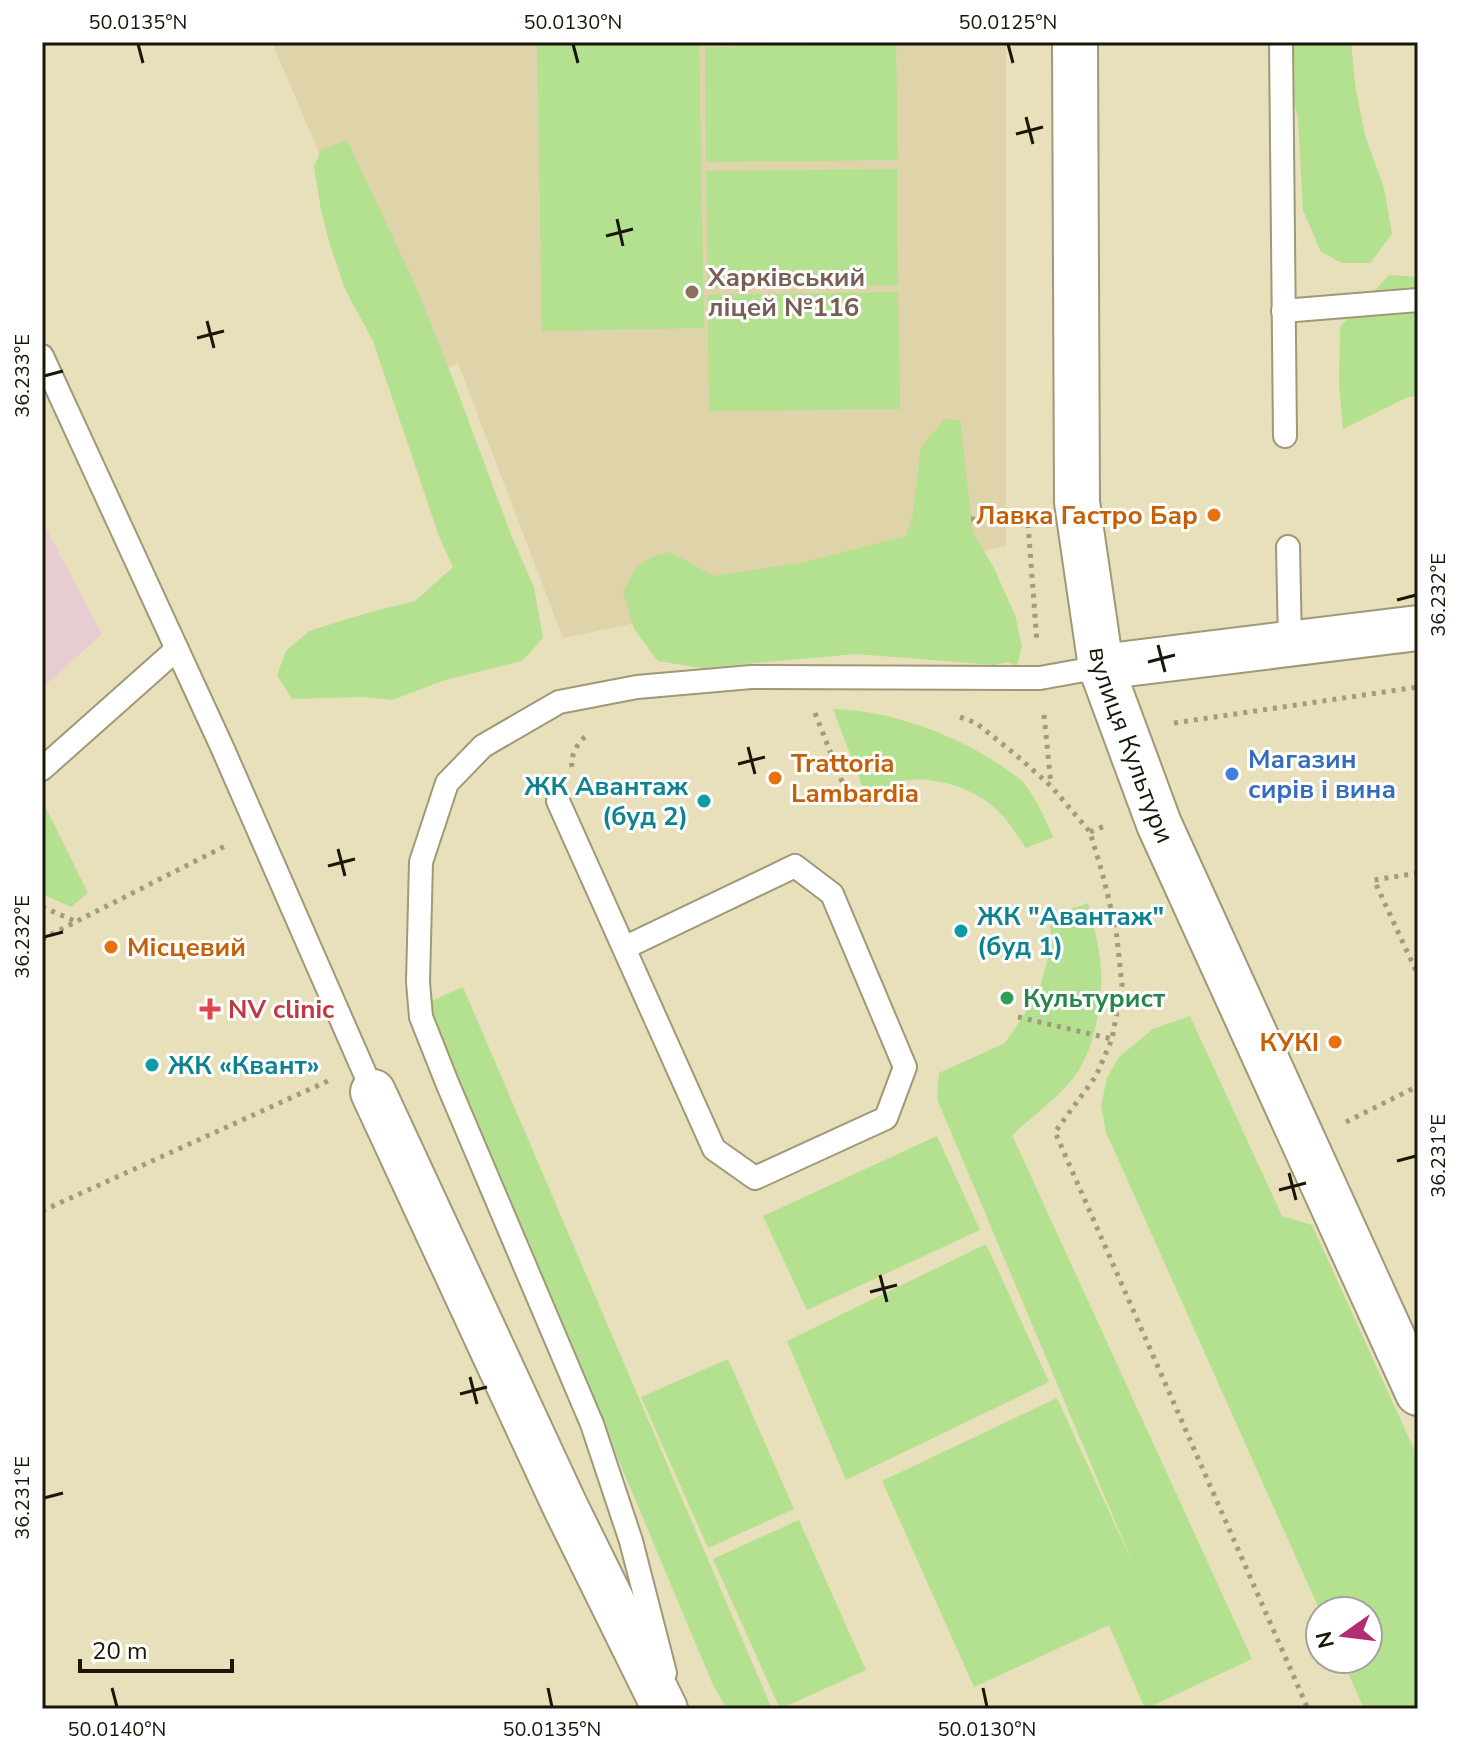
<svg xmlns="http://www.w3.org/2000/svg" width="1460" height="1751" viewBox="0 0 1460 1751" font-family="'Nunito Sans',sans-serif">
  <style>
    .built { fill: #ded3a9 }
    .industrial { fill: #e7cdd1 }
    .green { fill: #b3e190 }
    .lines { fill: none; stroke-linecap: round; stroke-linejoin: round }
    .service-casing { stroke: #a09876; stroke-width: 26 }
    .minor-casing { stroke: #a09876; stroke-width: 48 }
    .tertiary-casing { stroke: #a09876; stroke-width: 48 }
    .path { stroke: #a29b7f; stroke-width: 5; stroke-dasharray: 4 6; stroke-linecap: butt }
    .service { stroke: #fff; stroke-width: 22 }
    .minor { stroke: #fff; stroke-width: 44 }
    .tertiary { stroke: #fff; stroke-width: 44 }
    .ticks { fill: none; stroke: #1a1609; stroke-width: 3 }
    .education-dot { fill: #8d6e63; stroke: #fff; stroke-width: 3 }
    .food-dot { fill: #e8710a; stroke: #fff; stroke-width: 3 }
    .shop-dot { fill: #3f7fe0; stroke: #fff; stroke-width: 3 }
    .culture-dot { fill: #0f9aa8; stroke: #fff; stroke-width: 3 }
    .leisure-dot { fill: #2e9e5b; stroke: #fff; stroke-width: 3 }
    .health-dot { fill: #e0444e; stroke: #fff; stroke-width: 3 }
    .labels { text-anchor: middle; stroke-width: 6; stroke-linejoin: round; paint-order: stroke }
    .education-label { font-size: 26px; font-weight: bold; fill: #785e54; stroke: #fff; text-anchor: start }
    .food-label { font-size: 26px; font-weight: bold; fill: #c56008; stroke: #fff; text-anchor: end }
    .street-label { font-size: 26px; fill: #1a1609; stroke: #fff }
    .shop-label { font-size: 26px; font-weight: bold; fill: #366cbe; stroke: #fff; text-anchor: start }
    .culture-label { font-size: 26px; font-weight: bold; fill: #0d838f; stroke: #fff; text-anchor: start }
    .leisure-label { font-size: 26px; font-weight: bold; fill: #27864d; stroke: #fff; text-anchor: start }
    .health-label { font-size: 26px; font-weight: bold; fill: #be3a42; stroke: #fff; text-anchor: start }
    .neatline { fill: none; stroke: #1a1609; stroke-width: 3 }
    .ticks-label { font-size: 20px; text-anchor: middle; fill: #1a1609 }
  </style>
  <rect width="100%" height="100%" fill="#e8dfbb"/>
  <polygon class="built" points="272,42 1006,42 1006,546 563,638 458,363 415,380"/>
  <polygon class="industrial" points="42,521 102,634 42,688"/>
  <g class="green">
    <polygon points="537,42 699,42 704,328 542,331"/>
    <polygon points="1289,42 1351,42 1355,84 1365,135 1384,188 1392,234 1370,263 1342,263 1321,252 1303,210 1298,120 1288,67"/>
    <polygon points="896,44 898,160 706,162 705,47"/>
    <polygon points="347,140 413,280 451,374 512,537 534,587 543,638 522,661 445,680 392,700 363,697 292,699 277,675 286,651 309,631 367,613 415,601 453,567 440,539 373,341 345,289 330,245 321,210 314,167 321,150"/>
    <polygon points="897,169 898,285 708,288 706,171"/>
    <polygon points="1389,275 1418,277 1418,397 1408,397 1343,429 1339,384 1340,327"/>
    <polygon points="898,292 900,409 709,411 708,295"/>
    <path d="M945,419L960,420L973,533L993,566L1015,615L1022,646L1017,666L1007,662L994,665L856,654L701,668L658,661L634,629L623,592C637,565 639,560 670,552L713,576L805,562L906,536L913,514L921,447Z"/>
    <path d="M833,709C890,710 957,735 1003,767C1009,772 1018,776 1023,782C1036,798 1045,818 1053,837L1026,848C1014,831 1003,812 985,800C963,785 933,777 907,780C893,782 878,791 866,796Z"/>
    <polygon points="43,802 88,893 71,907 42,894"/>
    <path d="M1088,903C1093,925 1100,948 1101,970C1103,1002 1093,1057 1071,1081C1053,1101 1032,1117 1012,1135L1252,1659L1145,1709L1109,1625L974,1687L882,1481L1057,1398L1134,1566L937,1099L939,1073L1005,1043L1038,994L1050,951L1051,916Z"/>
    <polygon points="463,987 772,1709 727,1709 713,1685 427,1003"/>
    <polygon points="1190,1016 1282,1216 1312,1225 1418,1458 1418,1709 1364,1709 1342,1659 1368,1659 1368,1611 1320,1611 1106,1132 1101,1106 1107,1078 1119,1057 1153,1029"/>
    <polygon points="937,1136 980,1230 807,1310 763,1216"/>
    <polygon points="986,1244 1049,1382 846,1480 787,1341"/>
    <polygon points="728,1359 794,1509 708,1548 641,1397"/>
    <polygon points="799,1520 866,1670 780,1709 713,1559"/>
  </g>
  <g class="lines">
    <g class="service-casing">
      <g id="service">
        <polyline points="1281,42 1285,436"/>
        <polyline points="1283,311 1418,300"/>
        <polyline points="42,356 222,747 373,1092"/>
        <polyline points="1288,547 1290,644"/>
        <polyline points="42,769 177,649"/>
        <polyline points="558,801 714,1149 755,1178 886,1118 905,1067 832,894 795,866 624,948"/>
        <polyline points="665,1673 631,1541 592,1424 448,1085 421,1017 418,982 421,862 447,783 483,746 559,702 637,687 751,677 1040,678 1101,667"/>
      </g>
    </g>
    <g class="minor-casing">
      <g id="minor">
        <polyline points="1101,667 1418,628"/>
        <polyline points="373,1092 565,1506 665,1709"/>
      </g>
    </g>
    <g class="tertiary-casing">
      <g id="tertiary">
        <path id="s1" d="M1075,42L1077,502L1101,667L1159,824L1418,1393"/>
      </g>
    </g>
    <g class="path">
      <polyline points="971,519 1027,520"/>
      <polyline points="1028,524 1037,642"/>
      <polyline points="815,713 850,802"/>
      <polyline points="1044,715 1051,785"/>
      <polyline points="960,717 976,723 1016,755 1051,786 1090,832 1102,872 1116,929 1122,985 1112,1039 1096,1076 1055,1132 1308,1709"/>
      <polyline points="1174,723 1418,687"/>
      <path d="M572,767C570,757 577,743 585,737"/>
      <polyline points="1090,832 1107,825"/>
      <polyline points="1418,873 1374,880 1418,975"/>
      <polyline points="42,907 75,921"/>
      <polyline points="42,939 225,846"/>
      <polyline points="1018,1017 1112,1039"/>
      <polyline points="1346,1122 1418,1086"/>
      <polyline points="42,1211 328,1081"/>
    </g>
    <use href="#service" class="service"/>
    <use href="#minor" class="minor"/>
    <use href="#tertiary" class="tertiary"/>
  </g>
  <path class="ticks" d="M138,44L143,63M573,44L578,63M1008,44L1013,63M1026,117L1033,144M1016,134L1043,127M617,219L623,246M606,236L633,229M207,321L214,348M197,338L224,331M44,376L63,371M1397,600L1416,595M1158,645L1165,672M1148,662L1175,655M748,747L755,774M738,764L765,757M338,849L345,876M328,866L355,859M44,937L63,932M1397,1161L1416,1156M1289,1173L1296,1200M1279,1190L1306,1183M880,1275L887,1302M870,1292L897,1285M470,1377L477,1404M460,1394L487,1387M44,1498L63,1493M112,1688L117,1707M548,1688L552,1707M983,1688L987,1707"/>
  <circle class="education-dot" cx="692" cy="292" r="8"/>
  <g class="food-dot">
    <circle cx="1214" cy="515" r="8"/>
    <circle cx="775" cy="778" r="8"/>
    <circle cx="111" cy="947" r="8"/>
    <circle cx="1335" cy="1042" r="8"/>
  </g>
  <circle class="shop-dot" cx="1232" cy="774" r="8"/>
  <g class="culture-dot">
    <circle cx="704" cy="801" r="8"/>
    <circle cx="961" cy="931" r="8"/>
    <circle cx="152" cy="1065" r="8"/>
  </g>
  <circle class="leisure-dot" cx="1007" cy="998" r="8"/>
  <path class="health-dot" d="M206 997h8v8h8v8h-8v8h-8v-8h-8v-8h8z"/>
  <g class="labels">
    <g class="education-label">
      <text x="708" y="286">Харківський<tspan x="708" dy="30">ліцей №116</tspan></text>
    </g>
    <g class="food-label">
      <text x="1198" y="524">Лавка Гастро Бар</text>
      <text x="791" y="772" text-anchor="start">Trattoria<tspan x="791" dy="30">Lambardia</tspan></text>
      <text x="127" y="956" text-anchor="start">Місцевий</text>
      <text x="1319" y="1051">КУКІ</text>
    </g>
    <g class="street-label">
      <text dy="9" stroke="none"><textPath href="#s1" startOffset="710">вулиця Культури</textPath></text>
    </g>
    <g class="shop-label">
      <text x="1248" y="768">Магазин<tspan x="1248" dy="30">сирів і вина</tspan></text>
    </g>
    <g class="culture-label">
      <text x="688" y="795" text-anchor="end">ЖК Авантаж<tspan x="688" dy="30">(буд 2)</tspan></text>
      <text x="977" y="925">ЖК "Авантаж"<tspan x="977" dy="30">(буд 1)</tspan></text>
      <text x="168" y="1074">ЖК «Квант»</text>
    </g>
    <g class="leisure-label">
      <text x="1023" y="1007">Культурист</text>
    </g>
    <g class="health-label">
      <text x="228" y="1018">NV clinic</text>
    </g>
  </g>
  <rect width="1460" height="1751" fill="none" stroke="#ffffff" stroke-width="88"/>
  <g transform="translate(1344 1635) rotate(256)"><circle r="38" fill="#ffffff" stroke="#a3a29d" stroke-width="2"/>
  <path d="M0-6L14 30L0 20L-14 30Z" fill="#b22c71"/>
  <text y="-12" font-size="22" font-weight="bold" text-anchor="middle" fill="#1a1609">N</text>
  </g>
  <path d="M80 1659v12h152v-12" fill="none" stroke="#1a1609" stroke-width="4"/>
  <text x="92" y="1659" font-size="24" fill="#1a1609" stroke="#ffffff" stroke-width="6" paint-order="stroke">20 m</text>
  <rect x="44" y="44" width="1372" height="1663" class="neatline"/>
  <g class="ticks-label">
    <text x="138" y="29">50.0135°N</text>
    <text x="573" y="29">50.0130°N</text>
    <text x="1008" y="29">50.0125°N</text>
    <text transform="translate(22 376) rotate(-90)" y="7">36.233°E</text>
    <text transform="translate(1438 595) rotate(-90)" y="7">36.232°E</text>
    <text transform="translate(22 937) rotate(-90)" y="7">36.232°E</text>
    <text transform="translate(1438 1156) rotate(-90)" y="7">36.231°E</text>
    <text transform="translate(22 1498) rotate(-90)" y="7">36.231°E</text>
    <text x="117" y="1736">50.0140°N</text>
    <text x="552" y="1736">50.0135°N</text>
    <text x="987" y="1736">50.0130°N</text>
  </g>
</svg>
